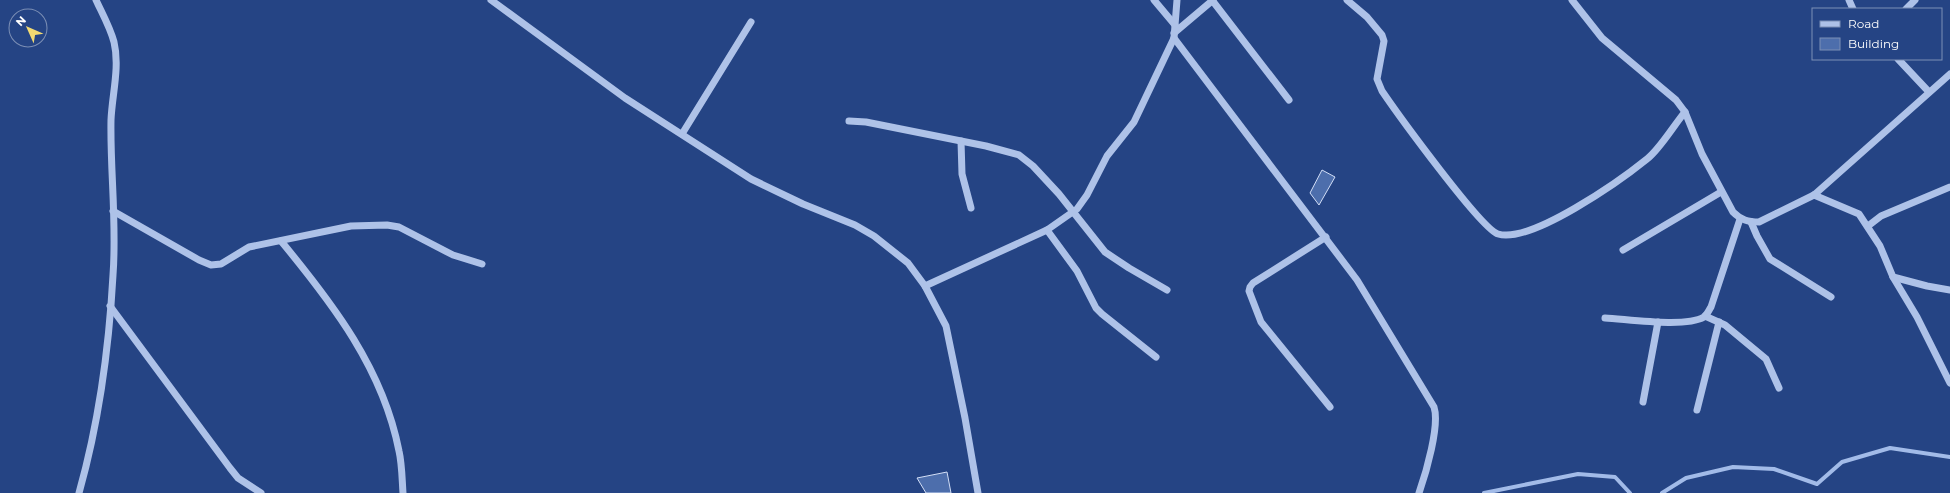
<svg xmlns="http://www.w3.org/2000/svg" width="1950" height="493" viewBox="0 0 1950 493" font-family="Montserrat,sans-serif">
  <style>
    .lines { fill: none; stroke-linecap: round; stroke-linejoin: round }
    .stream { stroke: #a2bbe8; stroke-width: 4 }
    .building { fill: #4d6eac; stroke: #d2def6 }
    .minor { stroke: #aec2e8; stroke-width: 7 }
  </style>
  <rect width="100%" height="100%" fill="#254484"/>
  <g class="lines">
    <g class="stream">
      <polyline points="1484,493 1578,474 1615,477 1630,493"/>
      <polyline points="1662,493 1686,478 1733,467 1774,469 1817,484 1842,462 1890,448 1950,457"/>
    </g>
  </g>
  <g class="building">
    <polygon points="1322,170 1335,177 1319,205 1310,193"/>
    <polygon points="947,472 951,493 926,493 917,478"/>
  </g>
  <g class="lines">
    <g class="minor">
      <polyline points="491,0 625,98 751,179 803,204 855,225 874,236 908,263 925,286 946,326 965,418 978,493"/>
      <polyline points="1154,0 1175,25"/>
      <polyline points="1212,0 1289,100"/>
      <path d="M1347,0L1367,17L1382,35L1384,41L1377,79L1382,91C1397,113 1481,229 1498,234C1531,244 1621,180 1647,159C1660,149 1674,125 1685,112"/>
      <path d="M1572,0L1602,38L1676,100L1685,112L1702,154L1733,212C1741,220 1748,222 1759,222L1814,195L1950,74"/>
      <polyline points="1849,0 1853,9"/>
      <polyline points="1906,9 1915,0"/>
      <polyline points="1174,33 1213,0"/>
      <path d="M1174,38L1357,280L1434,407C1440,425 1426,473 1419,493"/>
      <polyline points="1898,59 1929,92"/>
      <polyline points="849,121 866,122 986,146 1019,155 1033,166 1059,194 1105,252 1129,268 1167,290"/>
      <polyline points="682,134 751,22"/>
      <polyline points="961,141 962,174 971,208"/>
      <polyline points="1814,195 1859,214 1880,246 1893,277 1927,286 1950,290"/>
      <polyline points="113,211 199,260 211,265 221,264 249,247 351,226 387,225 399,227 453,255 482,264"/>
      <polyline points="1751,222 1757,236 1770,259 1831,297"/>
      <polyline points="1868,226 1881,216 1950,187"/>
      <polyline points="1047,230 1077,271 1096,308 1102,314 1156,357"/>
      <polyline points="1326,237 1253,283 1250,287 1249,291 1261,322 1330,407"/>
      <path d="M281,241C333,304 383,369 399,451C402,464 402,479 403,493"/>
      <polyline points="1623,250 1721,192"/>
      <polyline points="1893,277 1917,317 1950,383"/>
      <polyline points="925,286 1047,230 1077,209 1087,195 1107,156 1134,122 1174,38 1177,0"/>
      <polyline points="110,306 230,468 238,478 261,493"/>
      <polyline points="1705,316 1725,325 1766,359 1779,388"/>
      <path d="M1605,318C1627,319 1685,328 1704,317C1707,315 1709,310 1711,307L1740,219"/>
      <polyline points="1643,402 1658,322"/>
      <polyline points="1697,410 1719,322"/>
      <path d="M79,493C99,422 109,348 113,275C117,223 110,171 111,120C112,95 120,67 114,42C110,27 102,13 96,0"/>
    </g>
  </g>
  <rect x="1812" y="8" width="130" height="52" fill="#254484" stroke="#7c8fb5"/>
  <rect x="1820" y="21" width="20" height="6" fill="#aec2e8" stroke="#7c8fb5"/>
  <text x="1848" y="28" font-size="12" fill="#ffffff">Road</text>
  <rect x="1820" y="38" width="20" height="12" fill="#4d6eac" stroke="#7c8fb5"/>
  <text x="1848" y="48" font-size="12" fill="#ffffff">Building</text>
  <g transform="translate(28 28) rotate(315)"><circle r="19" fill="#254484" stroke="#7c8fb5"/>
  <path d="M0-3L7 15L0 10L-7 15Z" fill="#f2da72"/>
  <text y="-6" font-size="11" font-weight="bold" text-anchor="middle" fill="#ffffff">N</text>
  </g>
</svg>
